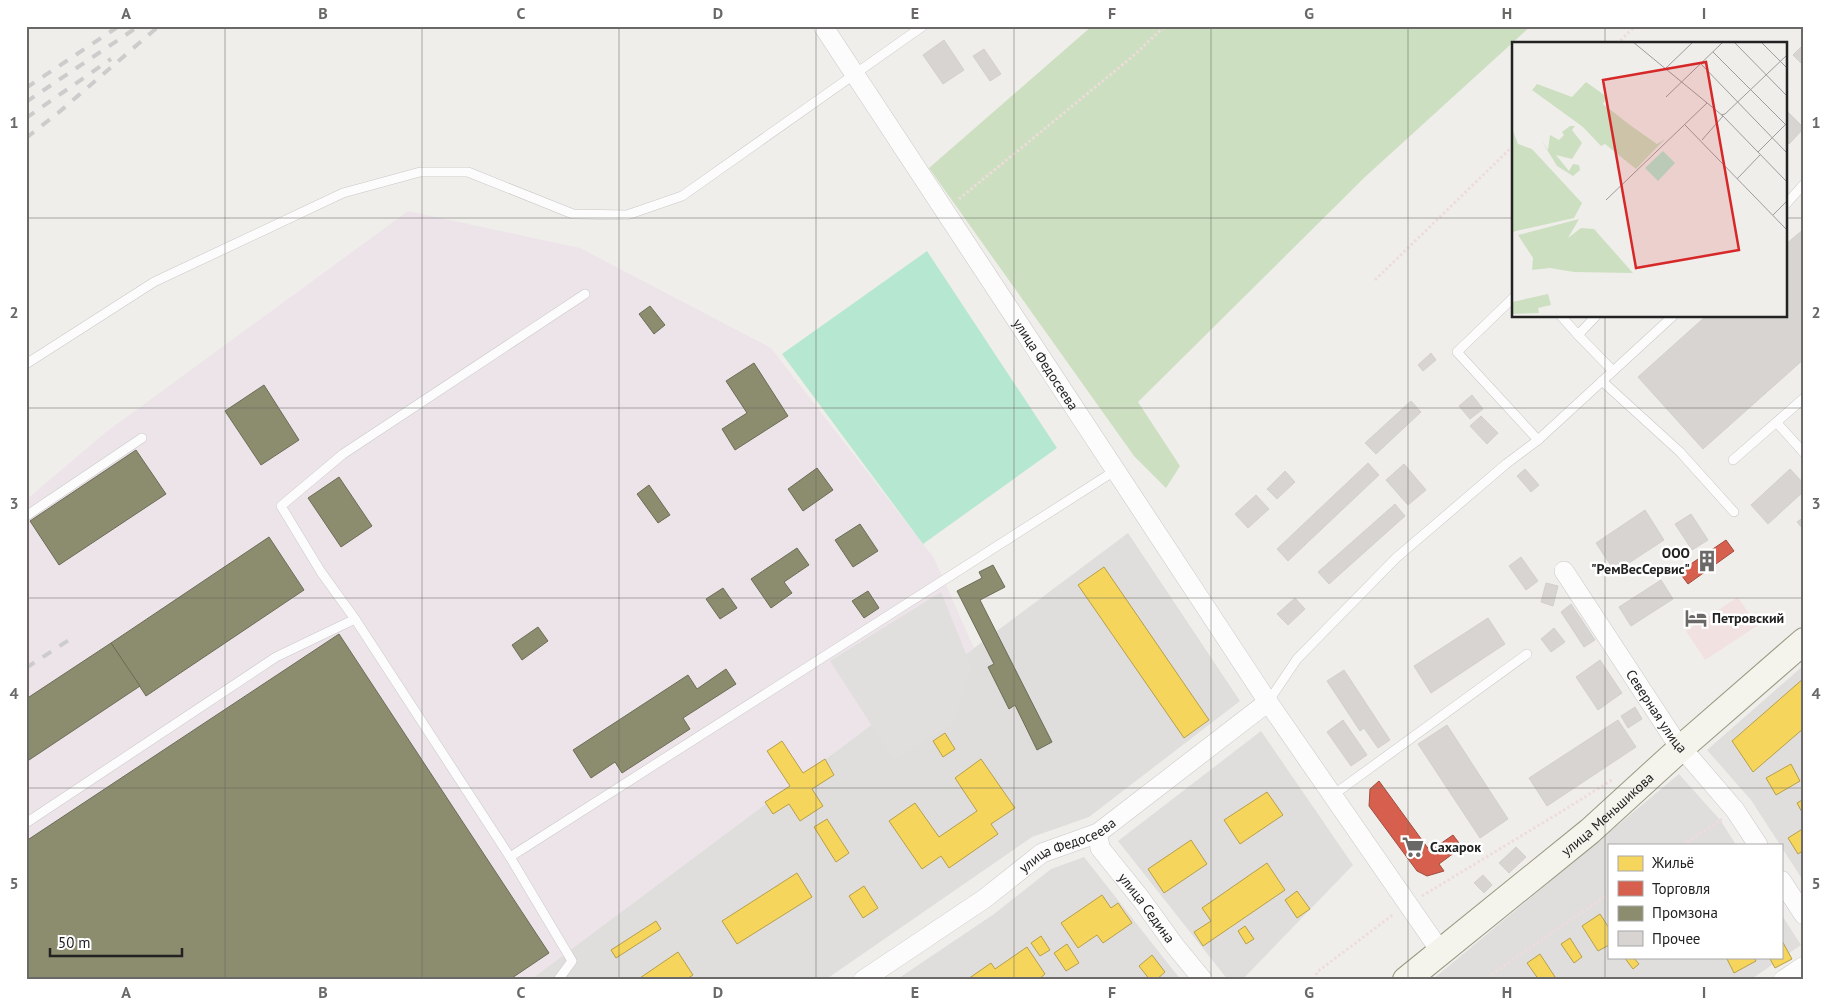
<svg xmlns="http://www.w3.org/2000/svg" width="1830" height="1006" viewBox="0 0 1830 1006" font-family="'PT Sans',sans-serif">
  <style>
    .residential { fill: #dfdedc }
    .commercial { fill: #f1e2e1 }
    .industrial { fill: #ede4ea }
    .forest { fill: #ccdfc0 }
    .pitch { fill: #b6e7d0 }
    .parking { fill: #e0dfde }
    .homes { fill: #f6d55c; stroke: #b69f4b }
    .shops { fill: #d6604d; stroke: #a04d40 }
    .industry { fill: #8c8c6e; stroke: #6c6c57 }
    .building { fill: #d7d4d2; stroke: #d3d0cc }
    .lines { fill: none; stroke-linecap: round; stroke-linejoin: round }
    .service-casing { stroke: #c9c8c7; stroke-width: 10 }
    .minor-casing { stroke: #c9c8c7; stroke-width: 20 }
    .secondary-casing { stroke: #9a9a82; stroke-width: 28 }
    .path { stroke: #eddcdb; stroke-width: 3; stroke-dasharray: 2.5 2.5; stroke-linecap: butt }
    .service { stroke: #fdfcfc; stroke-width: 9 }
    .minor { stroke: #fdfcfc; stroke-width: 19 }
    .secondary { stroke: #f4f4ed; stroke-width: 26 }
    .rail { stroke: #ccc; stroke-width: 4; stroke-dasharray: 10 10; stroke-linecap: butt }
    .grid { fill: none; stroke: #6a6968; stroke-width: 1; stroke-opacity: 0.55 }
    .labels { text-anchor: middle; stroke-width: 5; stroke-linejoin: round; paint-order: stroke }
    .street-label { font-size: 14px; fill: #222; stroke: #fff }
    .poi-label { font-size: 14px; font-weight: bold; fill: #222; stroke: #fff; text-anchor: start }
    .inset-road { fill: none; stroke: #9e9c9b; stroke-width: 1 }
    .view { fill: #d62828; fill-opacity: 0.15; stroke: #d62828; stroke-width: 2.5 }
    .inset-edge { fill: none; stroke: #222; stroke-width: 2.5 }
    .neatline { fill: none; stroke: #6a6968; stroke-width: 2 }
    .grid-label { font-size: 16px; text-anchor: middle; font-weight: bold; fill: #6a6968 }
  </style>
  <rect width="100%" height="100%" fill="#f0eeeb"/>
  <g class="residential">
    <polygon points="1128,533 1240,701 1089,817 1032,837 825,980 530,980"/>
    <polygon points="1804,665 1804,882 1751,800 1707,750"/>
    <polygon points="1261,731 1353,865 1242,980 1228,980 1118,841"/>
    <polygon points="1679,774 1721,821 1736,845 1609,845 1609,957 1781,957 1781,914 1801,945 1750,980 1432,980"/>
    <polygon points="1084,857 1181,980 896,980 994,914 1051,869"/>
  </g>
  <polygon class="commercial" points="1738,597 1757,626 1705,660 1686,631"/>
  <polygon class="industrial" points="408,211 580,248 771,348 934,558 974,648 530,980 26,980 26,500 106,432"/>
  <polygon class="forest" points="1092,26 1531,26 1365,177 1138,402 1180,466 1166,488 1134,456 929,168"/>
  <polygon class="pitch" points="927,251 1057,448 923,544 782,354"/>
  <polygon class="parking" points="941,592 971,666 954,724 894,760 830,661"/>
  <g class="homes">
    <polygon points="1104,567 1209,720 1184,738 1078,585"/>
    <polygon points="1804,678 1804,728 1753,772 1732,741"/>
    <polygon points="945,733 955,749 943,757 933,741"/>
    <polygon points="782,741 803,773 825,759 834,775 812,789 823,806 800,821 789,804 773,814 765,802 790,786 767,751"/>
    <polygon points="981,759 1015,808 991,824 998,834 949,868 941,856 922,869 889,821 915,803 939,837 977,811 955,778"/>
    <polygon points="1791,764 1800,781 1776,795 1766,778"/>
    <polygon points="1267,792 1283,815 1240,844 1224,820"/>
    <polygon points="1804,799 1804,813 1803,814 1797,803"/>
    <polygon points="827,819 849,853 836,862 814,827"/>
    <polygon points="1804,828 1804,850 1798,854 1788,838"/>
    <polygon points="1191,840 1207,864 1164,893 1148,869"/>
    <polygon points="1267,863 1285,890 1203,946 1194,932 1211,921 1202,908"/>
    <polygon points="797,873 812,897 737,944 722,921"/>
    <polygon points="864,886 878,908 863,918 849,896"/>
    <polygon points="1297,891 1310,909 1297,918 1285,900"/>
    <polygon points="1102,895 1111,908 1118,903 1132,923 1103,943 1097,935 1078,948 1061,923"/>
    <polygon points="1600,914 1609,928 1609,945 1598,951 1582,926"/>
    <polygon points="656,921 661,929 616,958 611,950"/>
    <polygon points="1245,926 1254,939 1246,944 1238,931"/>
    <polygon points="1041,936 1050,950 1040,956 1031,943"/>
    <polygon points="1570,938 1582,957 1574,963 1561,944"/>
    <polygon points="1781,939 1792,959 1775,968 1769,957 1781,957"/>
    <polygon points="1067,944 1079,963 1066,971 1054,953"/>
    <polygon points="1027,947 1045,974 1038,980 968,979 991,963 995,969"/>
    <polygon points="678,952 693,975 685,980 637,980"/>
    <polygon points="1540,954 1557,980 1539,980 1527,963"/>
    <polygon points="1152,955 1165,972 1156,980 1150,980 1139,966"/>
    <polygon points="1624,957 1633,957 1639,964 1633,969"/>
    <polygon points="1726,957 1754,957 1756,961 1734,973"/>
  </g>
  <g class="shops">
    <polygon points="1726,540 1734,551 1688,584 1679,572"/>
    <polygon points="1379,781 1430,851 1453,835 1462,847 1439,864 1444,871 1427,876 1417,871 1369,806 1370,789"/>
  </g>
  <g class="industry">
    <polygon points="650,306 665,325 654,334 639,314"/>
    <polygon points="754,363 788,416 735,450 722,429 747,413 726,381"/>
    <polygon points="264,385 299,440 261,465 225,411"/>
    <polygon points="136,450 166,494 59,565 30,521"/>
    <polygon points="817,468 833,490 803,511 788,489"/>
    <polygon points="339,477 372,526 341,547 308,498"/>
    <polygon points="649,485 670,515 658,523 637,494"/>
    <polygon points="860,524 878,551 853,567 835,540"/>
    <polygon points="269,537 304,590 146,696 111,643"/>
    <polygon points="797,548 809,565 784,582 792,593 771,608 751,579"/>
    <polygon points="993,565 1005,587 980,600 1052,742 1037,750 1015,705 1009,709 988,667 994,664 957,591 982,578 979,572"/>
    <polygon points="723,588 737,608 720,619 706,599"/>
    <polygon points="868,591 879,608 864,618 852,601"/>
    <polygon points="538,627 548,641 522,660 512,645"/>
    <polygon points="339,634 549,953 509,980 26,980 26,841"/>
    <polygon points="111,643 140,686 26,762 26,699"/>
    <polygon points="726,669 736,684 683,718 690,729 622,773 615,762 591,778 573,750 688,675 697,689"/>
  </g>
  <g class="building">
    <polygon points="944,40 964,70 943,84 923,55"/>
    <polygon points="1804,44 1804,66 1793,55"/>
    <polygon points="984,49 1001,74 990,81 973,56"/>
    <polygon points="1786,110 1804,128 1789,144 1786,140"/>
    <polygon points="1804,229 1804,359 1703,449 1638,377 1706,316 1786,316 1786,244"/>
    <polygon points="1431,353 1436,360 1423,371 1418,365"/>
    <polygon points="1472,395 1483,409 1470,419 1459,406"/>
    <polygon points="1411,401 1421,412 1376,454 1365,443"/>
    <polygon points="1481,416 1498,433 1487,444 1470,426"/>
    <polygon points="1368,463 1379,475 1288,561 1277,549"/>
    <polygon points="1404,464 1426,490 1408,505 1386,480"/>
    <polygon points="1525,469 1539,485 1531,492 1517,476"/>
    <polygon points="1790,469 1804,484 1804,491 1768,524 1751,505"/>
    <polygon points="1285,471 1295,482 1277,499 1267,489"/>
    <polygon points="1256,495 1269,509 1248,528 1235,514"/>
    <polygon points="1395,504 1405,516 1329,584 1318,572"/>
    <polygon points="1645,510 1664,540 1615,572 1596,543"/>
    <polygon points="1691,514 1708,540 1692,550 1675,524"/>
    <polygon points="1804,517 1804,530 1797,522"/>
    <polygon points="1521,557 1538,581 1526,590 1509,566"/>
    <polygon points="1661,580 1673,599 1631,626 1619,607"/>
    <polygon points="1546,583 1558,586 1553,606 1541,602"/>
    <polygon points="1295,598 1305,609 1288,625 1277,614"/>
    <polygon points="1571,604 1595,640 1584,647 1561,612"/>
    <polygon points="1488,618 1505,644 1431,693 1414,666"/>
    <polygon points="1554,628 1565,642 1551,652 1541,639"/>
    <polygon points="1600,660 1622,693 1598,710 1576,677"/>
    <polygon points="1344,670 1390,740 1378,748 1364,728 1360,731 1327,681"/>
    <polygon points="1635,707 1642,719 1628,728 1621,716"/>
    <polygon points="1343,720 1367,755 1351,766 1327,732"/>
    <polygon points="1618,720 1636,747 1547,806 1529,778"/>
    <polygon points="1447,725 1508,819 1480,838 1418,744"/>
    <polygon points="1516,847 1526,857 1509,873 1499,863"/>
    <polygon points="1483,875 1492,885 1484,893 1474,883"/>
  </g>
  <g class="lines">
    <g class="service-casing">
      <g id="service">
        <polyline points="1786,204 1804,184"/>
        <polyline points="1514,297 1457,352 1538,440 1673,316"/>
        <polyline points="1561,316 1578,335 1596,316"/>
        <polyline points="1578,335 1613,371"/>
        <polyline points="26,364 154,282 343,193 420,172 468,172 573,214 627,215 682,196 923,26"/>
        <polyline points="1602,381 1680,452 1734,512"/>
        <polyline points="1777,423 1804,453"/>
        <polyline points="1733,460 1804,398"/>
        <polyline points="26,516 142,438"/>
        <polyline points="355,619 321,572 281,506 343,454 585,294"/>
        <polyline points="1268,702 1297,659 1396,558 1506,464 1538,440"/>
        <polyline points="1333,795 1527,654"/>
        <polyline points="26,823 276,657 355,619 510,857 572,961 558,980"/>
        <polyline points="510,857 1116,470"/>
      </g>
    </g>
    <g class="minor-casing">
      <g id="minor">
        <path id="s1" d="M823,26L1268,702L1441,952"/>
        <path id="s2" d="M1564,571L1674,739L1735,810L1758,845"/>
        <path id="s3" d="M1098,833L1100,848L1141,899L1175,946L1203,980"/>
        <polyline points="1781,880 1804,915"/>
        <path id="s4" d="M863,980L984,899L1042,853L1098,833L1268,702"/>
        <polyline points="1783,980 1804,966"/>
      </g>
    </g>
    <g class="secondary-casing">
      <g id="secondary">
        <path id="s5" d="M1406,980L1590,831L1681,748L1804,641"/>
      </g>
    </g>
    <g class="path">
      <polyline points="1617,44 1635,26"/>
      <polyline points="959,199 1132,57 1165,26"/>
      <polyline points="1375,280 1514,145"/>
      <polyline points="1683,845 1722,819"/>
      <polyline points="1422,896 1569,807 1613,779"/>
      <polyline points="1315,980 1317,972 1394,914"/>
      <polyline points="1483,980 1609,894"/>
    </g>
    <use href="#service" class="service"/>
    <use href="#minor" class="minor"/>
    <use href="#secondary" class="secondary"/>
    <g class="rail">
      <polyline points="26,88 119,26"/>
      <polyline points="26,102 139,26"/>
      <polyline points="26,118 111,59"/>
      <polyline points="26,138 58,113 159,26"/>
      <polyline points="26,668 75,636"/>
    </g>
  </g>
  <path class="grid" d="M225,26V980M422,26V980M619,26V980M816,26V980M1014,26V980M1211,26V980M1408,26V980M1605,26V44M26,218H1514M1786,218H1804M1605,316V980M26,408H1804M26,598H1804M26,788H1804"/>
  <defs>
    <g id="building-bare" transform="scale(1.725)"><path d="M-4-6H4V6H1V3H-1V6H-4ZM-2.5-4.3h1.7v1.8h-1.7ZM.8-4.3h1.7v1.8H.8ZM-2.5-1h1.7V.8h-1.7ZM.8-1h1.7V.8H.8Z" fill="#6a6968" stroke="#fff" stroke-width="2.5" paint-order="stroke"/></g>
    <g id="hotel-bare" transform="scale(1.725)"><path d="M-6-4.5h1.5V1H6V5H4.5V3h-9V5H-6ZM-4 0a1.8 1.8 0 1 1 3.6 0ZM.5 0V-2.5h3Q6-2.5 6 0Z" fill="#6a6968" stroke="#fff" stroke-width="2.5" paint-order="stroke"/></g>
    <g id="supermarket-bare" transform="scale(1.725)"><path d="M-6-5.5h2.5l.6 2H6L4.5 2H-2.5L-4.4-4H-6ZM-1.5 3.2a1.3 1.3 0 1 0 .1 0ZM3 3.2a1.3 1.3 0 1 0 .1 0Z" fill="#6a6968" stroke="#fff" stroke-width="2.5" paint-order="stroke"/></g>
  </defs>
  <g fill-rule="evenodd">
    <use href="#building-bare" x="1707" y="561"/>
    <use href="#hotel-bare" x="1696" y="618"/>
    <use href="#supermarket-bare" x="1413" y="847"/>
  </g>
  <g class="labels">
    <g class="street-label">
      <text dy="5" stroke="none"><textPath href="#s1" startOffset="405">улица Федосеева</textPath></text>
      <text dy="5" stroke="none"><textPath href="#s2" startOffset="168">Северная улица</textPath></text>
      <text dy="5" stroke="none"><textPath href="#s5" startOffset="261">улица Меньшикова</textPath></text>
      <text dy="5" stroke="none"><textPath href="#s4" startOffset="246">улица Федосеева</textPath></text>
      <text dy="5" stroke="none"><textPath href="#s3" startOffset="91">улица Седина</textPath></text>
    </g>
    <g class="poi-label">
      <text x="1690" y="558" text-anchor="end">ООО<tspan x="1690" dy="16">"РемВесСервис"</tspan></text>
      <text x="1712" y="623">Петровский</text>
      <text x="1430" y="852">Сахарок</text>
    </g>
  </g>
  <g transform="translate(1512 42)">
    <rect width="275" height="275" fill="#f0eeeb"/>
    <path d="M74,40L95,55L91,62L118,83L145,102L153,97L124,127L93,102L89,104L71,85L20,48L25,42L60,55ZM58,84H63L60,88L70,101L60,117L44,113L57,129L61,122L67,123L68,128L61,134L45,124L29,98L36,108L38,93L47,98L52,93L50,90ZM1,89L6,102L20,107L70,161L62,176L0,190ZM67,177L56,196L69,186L82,187L121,231L62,230L38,226L20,228L21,216L6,193ZM36,252L39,263L26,266L27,271L0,272V260Z" fill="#ccdfc0"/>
    <path d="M151,109L163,121L146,139L133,126Z" fill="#b6e7d0"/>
    <path class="inset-road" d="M121,0L211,74L275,140M222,0L275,54M249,0L275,26M201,10L275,84M188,21L275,111M154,26L181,0M154,55L211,0M209,73L213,72L275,13M173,83L275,188M190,98L211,74M246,110L275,81M225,137L248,113M94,158L195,61M261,173L275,159"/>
    <path class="view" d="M194,20L227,208L124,226L91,38Z"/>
    <rect width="275" height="275" class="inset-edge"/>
  </g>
  <rect width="1830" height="1006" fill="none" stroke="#ffffff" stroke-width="55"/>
  <rect x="1608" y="844" width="175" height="115" fill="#ffffff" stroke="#a7a7a7"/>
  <rect x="1618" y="856" width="25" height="15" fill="#f6d55c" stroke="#a7a7a7"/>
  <text x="1652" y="868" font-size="15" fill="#222222">Жильё</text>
  <rect x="1618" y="881" width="25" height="15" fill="#d6604d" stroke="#a7a7a7"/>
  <text x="1652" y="894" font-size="15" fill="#222222">Торговля</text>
  <rect x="1618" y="906" width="25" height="15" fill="#8c8c6e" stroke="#a7a7a7"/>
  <text x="1652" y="918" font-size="15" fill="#222222">Промзона</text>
  <rect x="1618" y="931" width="25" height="15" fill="#d7d4d2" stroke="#a7a7a7"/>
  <text x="1652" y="944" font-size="15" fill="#222222">Прочее</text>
  <path d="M50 948v8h132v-8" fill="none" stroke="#222222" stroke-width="2.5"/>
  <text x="58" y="948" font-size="15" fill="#222222" stroke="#ffffff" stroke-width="4" paint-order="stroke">50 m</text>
  <rect x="28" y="28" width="1774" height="950" class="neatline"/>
  <g class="grid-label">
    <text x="126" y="19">A</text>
    <text x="323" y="19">B</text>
    <text x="521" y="19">C</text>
    <text x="718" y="19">D</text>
    <text x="915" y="19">E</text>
    <text x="1112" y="19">F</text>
    <text x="1309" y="19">G</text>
    <text x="1507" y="19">H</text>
    <text x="1704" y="19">I</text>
    <text x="14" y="128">1</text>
    <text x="1816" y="128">1</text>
    <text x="14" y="318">2</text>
    <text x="1816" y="318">2</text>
    <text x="14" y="509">3</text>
    <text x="1816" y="509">3</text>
    <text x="14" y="699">4</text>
    <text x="1816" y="699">4</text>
    <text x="14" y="889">5</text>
    <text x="1816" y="889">5</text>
    <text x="126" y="998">A</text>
    <text x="323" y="998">B</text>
    <text x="521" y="998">C</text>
    <text x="718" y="998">D</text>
    <text x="915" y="998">E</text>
    <text x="1112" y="998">F</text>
    <text x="1309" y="998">G</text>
    <text x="1507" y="998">H</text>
    <text x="1704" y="998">I</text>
  </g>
</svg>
